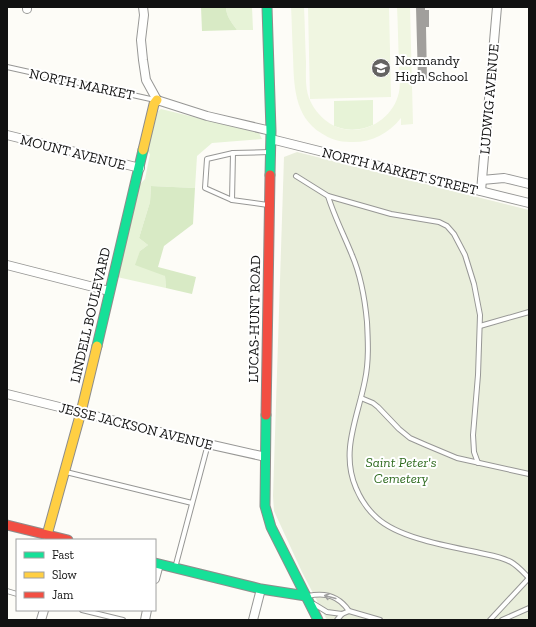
<svg xmlns="http://www.w3.org/2000/svg" width="536" height="627" viewBox="0 0 536 627" font-family="'Zilla Slab',serif">
  <style>
    .green { fill: #e7f3d7 }
    .forest { fill: #d8eac5 }
    .cemetery { fill: #e9eedb }
    .pitch { fill: #f0f6e1 }
    .building { fill: #a19f9c }
    .lines { fill: none; stroke-linecap: round; stroke-linejoin: round }
    .lane-casing { stroke: #979795; stroke-width: 6 }
    .street-casing { stroke: #979795; stroke-width: 10 }
    .fast-casing { stroke: #8e8d8b; stroke-width: 11 }
    .slow-casing { stroke: #8e8d8b; stroke-width: 11 }
    .jam-casing { stroke: #8e8d8b; stroke-width: 11 }
    .lane { stroke: #fffffe; stroke-width: 4 }
    .street { stroke: #fffffe; stroke-width: 8 }
    .fast { stroke: #16e098; stroke-width: 9 }
    .slow { stroke: #ffcf43; stroke-width: 9 }
    .jam { stroke: #f24e42; stroke-width: 9 }
    .oneway { stroke: #a0a09f }
    .labels { text-anchor: middle; stroke-width: 4; stroke-linejoin: round; paint-order: stroke }
    .poi-label { font-size: 14px; fill: #111; stroke: #fff; text-anchor: start }
    .street-label { font-size: 14px; fill: #111; stroke: #fff }
    .park-label { font-size: 14px; font-style: italic; fill: #2f6b1f; stroke: #fff }
  </style>
  <rect width="100%" height="100%" fill="#fdfcf7"/>
  <g class="green">
    <path d="M226,7H252L253,30H237C232,23 226,16 226,7Z"/>
    <path d="M373,100V125C360,131 347,131 334,126V101Z"/>
    <polygon points="161,109 259,133 262,139 212,143 197,156 195,188 151,186 150,202 139,238 148,245 140,251 165,276 166,288 117,277 138,186 145,179 150,154 147,152 158,111"/>
  </g>
  <g class="forest">
    <path d="M201,7H226C226,16 232,23 237,30L202,31Z"/>
    <polygon points="151,186 195,188 193,224 164,246 158,267 196,277 192,294 166,288 165,276 135,265 140,251 148,245 139,238 150,202"/>
  </g>
  <polygon class="cemetery" points="297,152 529,210 529,620 327,620 302,572 274,511 273,496 284,157"/>
  <g class="pitch">
    <path d="M291,7H304C305,25 305,44 306,62C306,74 305,87 309,98C315,113 328,126 344,129C368,134 394,117 399,92C401,83 399,72 399,62C398,44 398,25 397,7H410L413,124L401,125V118C388,134 371,143 350,142C339,142 330,139 321,133C294,116 294,85 293,56C292,40 292,23 291,7Z"/>
    <polygon points="308,7 389,7 391,97 310,99"/>
  </g>
  <polygon class="building" points="416,7 425,7 425,10 429,10 429,27 426,27 427,80 418,80"/>
  <g class="lines">
    <g class="lane-casing">
      <g id="lane">
        <polyline points="7,67 155,100"/>
        <polyline points="296,176 328,196 391,214 439,222 447,226 454,234 465,255 474,284 480,315 478,375 473,435 474,452 478,463"/>
        <path d="M328,196C334,216 344,235 352,255C361,276 365,300 367,322C368,341 369,361 365,380C358,417 340,451 356,488C361,500 368,510 377,518C399,538 447,546 476,552C488,555 500,556 511,562C518,566 523,572 529,578"/>
        <polyline points="232,200 205,188 207,159 233,153"/>
        <polyline points="268,205 232,200 233,153 270,152"/>
        <polyline points="480,326 529,312"/>
        <polyline points="361,398 373,403 378,407 399,429 410,438 426,445 457,458 529,474"/>
        <polyline points="66,472 192,503"/>
        <polyline points="175,568 208,444"/>
        <polyline points="7,591 17,594"/>
        <path d="M308,596C326,592 339,596 349,611"/>
        <polyline points="314,604 327,612 342,614 349,611 380,620"/>
        <polyline points="82,610 123,620"/>
        <polyline points="337,620 342,614"/>
        <polyline points="490,620 529,578"/>
        <polyline points="502,620 529,608"/>
      </g>
    </g>
    <g class="street-casing">
      <g id="street">
        <polyline points="143,7 144,15 141,40 143,60 146,80 157,100 207,116 271,131"/>
        <polyline points="27,9 27,7"/>
        <polyline points="7,135 140,168"/>
        <polyline points="271,139 529,203"/>
        <polyline points="482,180 504,178 529,184"/>
        <polyline points="481,191 497,7"/>
        <polyline points="7,265 109,291"/>
        <polyline points="7,394 208,444 266,457"/>
        <polyline points="155,579 159,564"/>
        <polyline points="41,620 44,610"/>
        <polyline points="145,620 147,610"/>
        <polyline points="253,620 261,589"/>
      </g>
    </g>
    <g class="fast-casing">
      <g id="fast">
        <polyline points="267,7 271,131 270,175"/>
        <polyline points="97,346 143,150"/>
        <polyline points="266,415 265,506 271,527 318,620"/>
        <polyline points="155,563 261,589 306,596"/>
      </g>
    </g>
    <g class="slow-casing">
      <g id="slow">
        <polyline points="143,150 154,104 157,100"/>
        <polyline points="47,535 81,412 97,346"/>
      </g>
    </g>
    <g class="jam-casing">
      <g id="jam">
        <polyline points="266,415 270,175"/>
        <polyline points="7,525 68,540"/>
      </g>
    </g>
    <use href="#lane" class="lane"/>
    <use href="#street" class="street"/>
    <use href="#fast" class="fast"/>
    <use href="#slow" class="slow"/>
    <use href="#jam" class="jam"/>
  </g>
  <defs><path id="oneway-shaft" d="M-6 0H5M1.5-3L5.5 0L1.5 3" fill="none" stroke-width="1.6" stroke-linecap="round" stroke-linejoin="round"/></defs>
  <use class="oneway" href="#oneway-shaft" transform="translate(330 597) rotate(-165)"/>
  <defs>
    <g id="school-disc" transform="scale(1)"><circle r="9.5" fill="#646362" stroke="#fff"/><path d="M0-5L7-2L0 1L-7-2ZM-4 1L0 2.5L4 1V4Q0 6-4 4Z" fill="#fff"/></g>
  </defs>
  <g fill-rule="evenodd">
    <use href="#school-disc" x="381" y="68"/>
  </g>
  <g class="labels">
    <g class="poi-label">
      <text x="395" y="65">Normandy<tspan x="395" dy="16">High School</tspan></text>
    </g>
    <g class="street-label">
      <text transform="translate(82 84) rotate(12)" y="5">NORTH MARKET</text>
      <text transform="translate(489 99) rotate(-85)" y="5">LUDWIG AVENUE</text>
      <text transform="translate(73 152) rotate(14)" y="5">MOUNT AVENUE</text>
      <text transform="translate(400 171) rotate(14)" y="5">NORTH MARKET STREET</text>
      <text transform="translate(90 315) rotate(-77)" y="5">LINDELL BOULEVARD</text>
      <text transform="translate(254 319) rotate(-89)" y="5">LUCAS-HUNT ROAD</text>
      <text transform="translate(136 426) rotate(14)" y="5">JESSE JACKSON AVENUE</text>
    </g>
    <g class="park-label">
      <text x="401" y="467">Saint Peter's<tspan x="401" dy="16">Cemetery</tspan></text>
    </g>
  </g>
  <rect width="536" height="627" fill="none" stroke="#111111" stroke-width="16"/>
  <rect x="16" y="539" width="140" height="72" fill="#ffffff" stroke="#a0a0a0"/>
  <rect x="24" y="552" width="20" height="6" fill="#16e098" stroke="#a0a0a0"/>
  <text x="52" y="559" font-size="12" fill="#111111">Fast</text>
  <rect x="24" y="572" width="20" height="6" fill="#ffcf43" stroke="#a0a0a0"/>
  <text x="52" y="579" font-size="12" fill="#111111">Slow</text>
  <rect x="24" y="592" width="20" height="6" fill="#f24e42" stroke="#a0a0a0"/>
  <text x="52" y="599" font-size="12" fill="#111111">Jam</text>
</svg>
